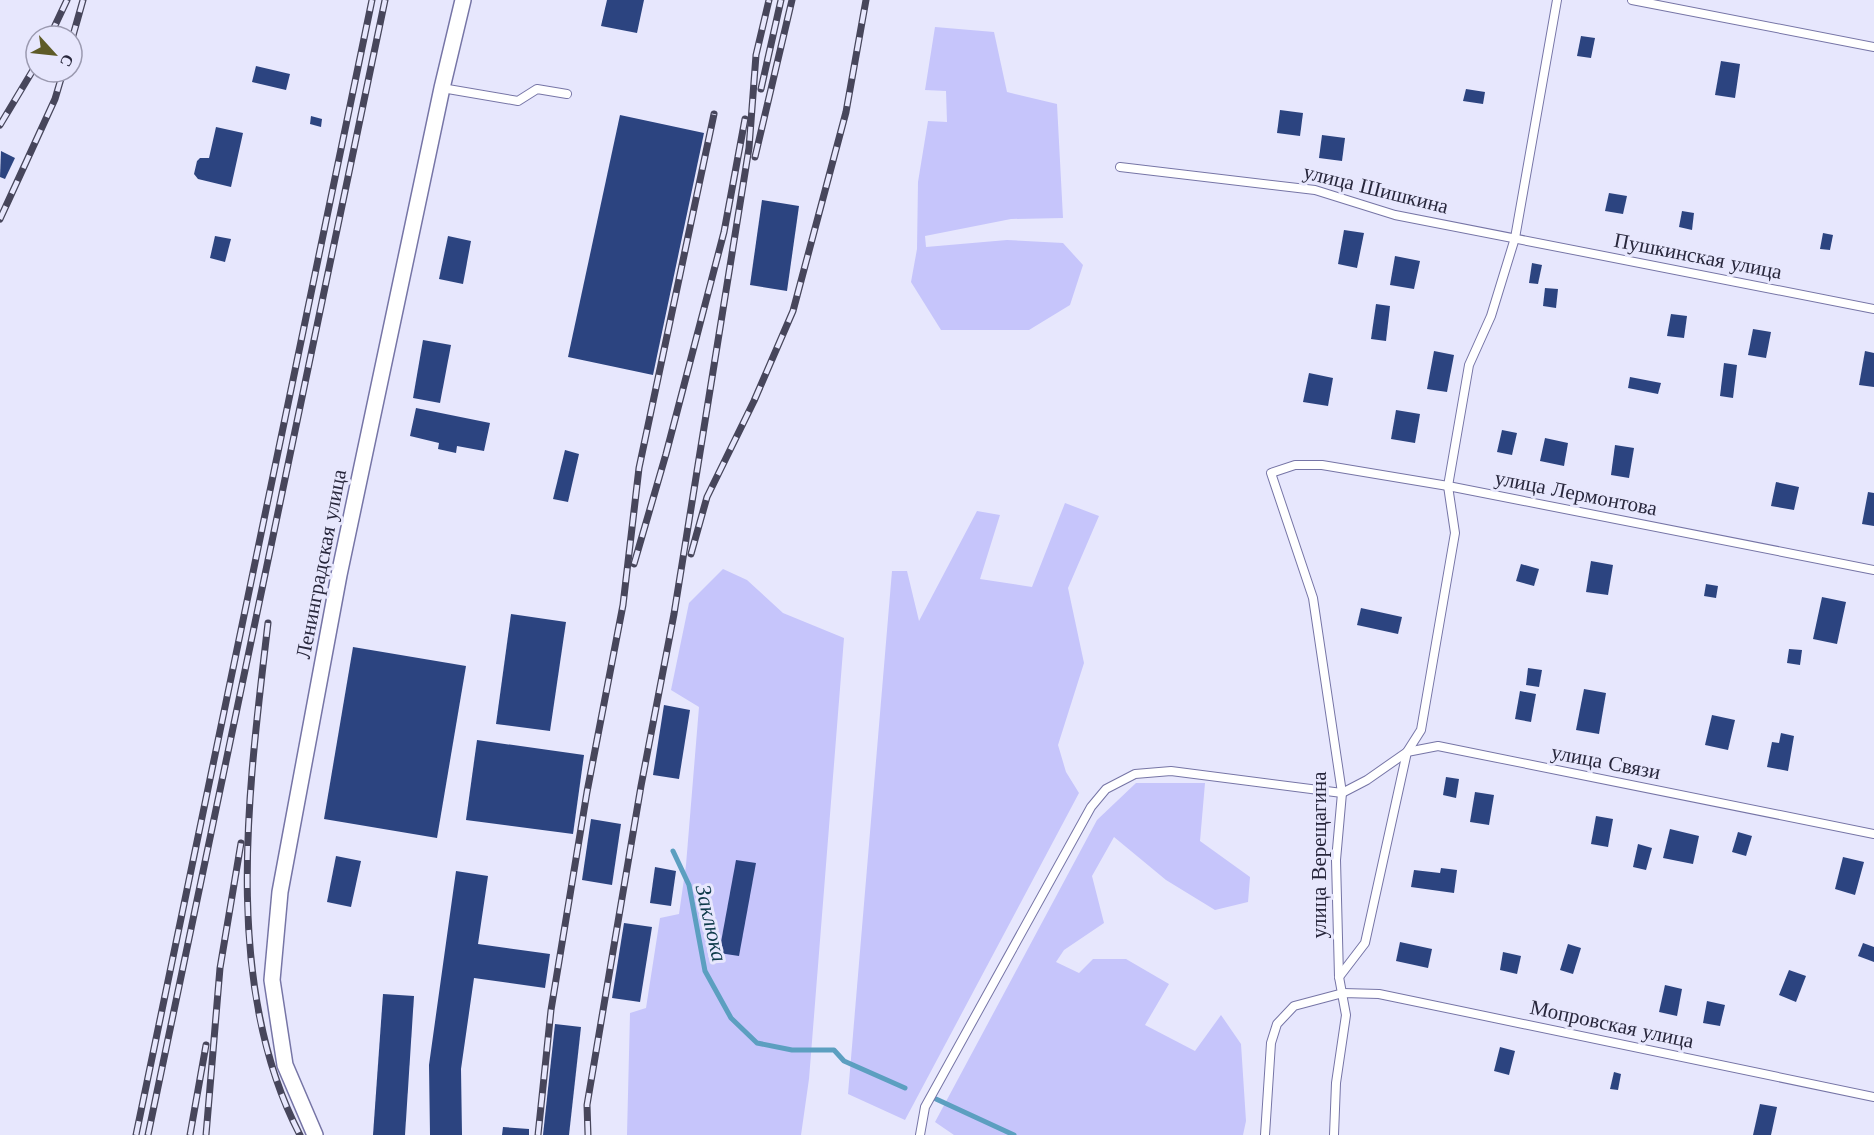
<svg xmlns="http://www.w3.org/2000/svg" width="1874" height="1135" viewBox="0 0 1874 1135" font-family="'Libre Baskerville',serif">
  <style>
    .green { fill: #c6c5fb }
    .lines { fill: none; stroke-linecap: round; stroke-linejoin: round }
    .stream { stroke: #5c9fc0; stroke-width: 5 }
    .building { fill: #2c4480 }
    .lane-casing { stroke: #7675a6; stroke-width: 10 }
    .street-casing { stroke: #7675a6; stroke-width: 18 }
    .lane { stroke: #fff; stroke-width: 8 }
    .street { stroke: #fff; stroke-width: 15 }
    .rail-casing { stroke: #47465b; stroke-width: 7 }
    .rail { stroke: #e7e7fd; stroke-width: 4.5; stroke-dasharray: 14; stroke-linecap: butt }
    .labels { text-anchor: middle; stroke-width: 6; stroke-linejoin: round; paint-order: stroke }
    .street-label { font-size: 21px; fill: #28273c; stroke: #e7e7fd }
    .water-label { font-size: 22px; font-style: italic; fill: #0d3a49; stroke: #e7e7fd }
  </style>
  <rect width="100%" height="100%" fill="#e7e7fd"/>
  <g class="green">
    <polygon points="935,27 994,32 1007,92 1057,104 1063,218 1011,219 925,236 926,247 1007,240 1063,243 1083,265 1070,305 1029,330 941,330 911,282 917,249 918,182 928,121 947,122 946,91 925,90"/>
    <polygon points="1065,503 1099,516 1068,588 1084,663 1058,745 1066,772 1079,793 905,1120 848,1094 892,571 907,571 919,621 977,511 1000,515 980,579 1032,587"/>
    <polygon points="723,569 747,580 783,613 844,638 809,1079 801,1135 627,1135 630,1013 646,1008 660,918 679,914 686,865 699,707 671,690 689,603"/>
    <polygon points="1136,783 1205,783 1200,841 1250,877 1248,902 1215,910 1166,880 1114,837 1092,876 1104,923 1064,950 1056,962 1079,973 1093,959 1126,959 1169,984 1145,1025 1195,1051 1221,1015 1241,1044 1246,1121 1243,1135 954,1135 935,1122 1097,820"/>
  </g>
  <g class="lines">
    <g class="stream">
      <polyline points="673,851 689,885 705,971 731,1018 757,1043 792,1050 834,1050 844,1061 905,1088"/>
      <polyline points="936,1099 1014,1135"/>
    </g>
  </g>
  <g class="building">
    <polygon points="607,0 644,0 637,33 601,26"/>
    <polygon points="1581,36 1595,38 1591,58 1577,56"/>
    <polygon points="1721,61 1740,64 1735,98 1715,95"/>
    <polygon points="256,66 290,74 286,90 252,82"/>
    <polygon points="1466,89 1485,92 1483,104 1463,101"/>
    <polygon points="1280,110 1303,113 1300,136 1277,133"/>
    <polygon points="620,115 704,133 653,375 568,357"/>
    <polygon points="311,116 322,119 321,127 310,124"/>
    <polygon points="216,127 243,133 231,187 198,179 194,174 197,161 200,158 209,158"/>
    <polygon points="1322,135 1345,138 1342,161 1319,158"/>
    <polygon points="1,151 15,158 5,179 0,177"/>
    <polygon points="1609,193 1627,196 1623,214 1605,211"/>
    <polygon points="762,200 799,206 787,291 750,285"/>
    <polygon points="1682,211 1694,213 1692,230 1679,227"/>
    <polygon points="1344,230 1364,233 1357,268 1338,264"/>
    <polygon points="1823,233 1833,235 1830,250 1820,249"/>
    <polygon points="215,236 231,239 225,262 210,258"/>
    <polygon points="448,236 471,241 463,284 439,279"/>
    <polygon points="1395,256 1420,261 1414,289 1390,285"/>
    <polygon points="1532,263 1542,265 1538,284 1529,283"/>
    <polygon points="1545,288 1558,289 1556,308 1543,306"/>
    <polygon points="1376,304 1390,306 1386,341 1371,339"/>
    <polygon points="1671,314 1687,316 1684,338 1667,336"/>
    <polygon points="1753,329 1771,332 1766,358 1748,355"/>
    <polygon points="423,340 451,345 440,403 413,398"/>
    <polygon points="1434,351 1454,355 1447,392 1427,389"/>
    <polygon points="1865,351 1874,353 1874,387 1859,385"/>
    <polygon points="1724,363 1737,365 1733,398 1720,396"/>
    <polygon points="1309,373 1333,378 1328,406 1303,402"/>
    <polygon points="1630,377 1661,383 1658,394 1628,388"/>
    <polygon points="416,408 490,423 484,451 457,446 456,453 438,449 439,443 410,436"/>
    <polygon points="1396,410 1420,414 1415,443 1391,439"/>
    <polygon points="1502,430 1517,433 1512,455 1497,452"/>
    <polygon points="1545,438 1568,443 1564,466 1540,461"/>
    <polygon points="1615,445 1634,448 1629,478 1611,475"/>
    <polygon points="565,450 579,454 568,502 553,499"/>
    <polygon points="1776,482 1799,487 1794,510 1771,506"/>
    <polygon points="1868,492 1874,493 1874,526 1862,524"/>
    <polygon points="1591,561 1613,565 1608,595 1586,592"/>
    <polygon points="1521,564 1539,569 1534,586 1516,581"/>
    <polygon points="1706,584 1718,586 1716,598 1704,596"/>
    <polygon points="1822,597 1846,602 1837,644 1813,639"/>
    <polygon points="1361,608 1402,617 1398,634 1357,625"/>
    <polygon points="511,614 566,622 550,731 496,724"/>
    <polygon points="353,647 466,666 437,838 324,819"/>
    <polygon points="1789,649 1802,650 1800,665 1787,663"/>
    <polygon points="1528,668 1542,670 1539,687 1526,685"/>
    <polygon points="1584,689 1606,693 1599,734 1576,730"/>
    <polygon points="1520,691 1536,694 1531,722 1515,719"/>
    <polygon points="664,705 690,710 679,779 653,775"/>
    <polygon points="1712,715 1735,720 1728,750 1705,745"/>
    <polygon points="1781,733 1794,736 1788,771 1767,767 1772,742 1779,743"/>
    <polygon points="477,740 584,755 573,834 466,820"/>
    <polygon points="1446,777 1459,779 1456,798 1443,795"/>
    <polygon points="1475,792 1494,795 1489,825 1470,822"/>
    <polygon points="1596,816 1613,819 1608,847 1591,844"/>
    <polygon points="591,819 621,824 612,885 582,880"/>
    <polygon points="1670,829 1699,836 1693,864 1663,858"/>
    <polygon points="1738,832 1752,836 1746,856 1732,852"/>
    <polygon points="1638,844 1652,848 1646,870 1633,867"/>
    <polygon points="336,856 361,861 351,907 327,902"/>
    <polygon points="1843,857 1864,862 1855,895 1835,889"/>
    <polygon points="736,860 756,863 739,956 719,953"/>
    <polygon points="655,867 676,871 671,906 650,903"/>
    <polygon points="1441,868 1457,870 1454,893 1411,887 1414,870 1440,873"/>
    <polygon points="456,871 488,876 478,944 550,954 545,988 474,978 461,1069 462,1135 430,1135 429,1065"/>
    <polygon points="624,923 652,927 640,1002 612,998"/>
    <polygon points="1400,942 1432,949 1428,968 1396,961"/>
    <polygon points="1863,943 1874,947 1874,962 1858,956"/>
    <polygon points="1568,944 1581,948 1573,974 1560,970"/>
    <polygon points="1503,952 1521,956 1517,974 1500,970"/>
    <polygon points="1789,970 1806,976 1796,1002 1779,995"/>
    <polygon points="1665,985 1682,989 1677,1016 1659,1012"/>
    <polygon points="383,994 414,996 405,1135 373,1135"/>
    <polygon points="1707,1001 1725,1005 1720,1026 1703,1023"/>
    <polygon points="555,1024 581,1027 569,1135 543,1135"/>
    <polygon points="1500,1047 1515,1051 1509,1075 1494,1071"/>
    <polygon points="1614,1072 1621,1074 1618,1090 1610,1089"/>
    <polygon points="1760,1104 1777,1107 1771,1135 1753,1135"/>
    <polygon points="503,1127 529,1129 529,1135 502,1135"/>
  </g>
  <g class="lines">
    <g class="lane-casing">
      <g id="lane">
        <polyline points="1632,0 1874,47"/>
        <polyline points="442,88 518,101 537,89 567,94"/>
        <polyline points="1120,167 1315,190 1395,215 1874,309"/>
        <polyline points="1339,977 1365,943 1407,752 1421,730 1455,533 1448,486 1469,365 1491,316 1515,238 1557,0"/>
        <polyline points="920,1135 925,1107 1091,807 1106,789 1135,774 1171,771 1342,793 1367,780 1407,752 1438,746 1874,834"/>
        <polyline points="1265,1135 1271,1043 1277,1024 1294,1006 1343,993 1379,994 1874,1097"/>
        <polyline points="1334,1135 1336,1083 1346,1015 1339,977 1336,860 1342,793 1313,598 1271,473 1295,465 1322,465 1448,486 1874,570"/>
      </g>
    </g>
    <g class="street-casing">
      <polyline id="street" points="315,1135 285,1065 272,980 280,892 339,575 442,88 463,0"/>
    </g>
    <use href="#lane" class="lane"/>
    <use href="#street" class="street"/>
    <g class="rail-casing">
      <g id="rail">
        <polyline points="50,36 67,0"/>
        <polyline points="72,39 83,0"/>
        <polyline points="761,89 781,0"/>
        <polyline points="0,125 36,65"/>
        <polyline points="755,157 792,0"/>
        <polyline points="0,219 55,99 63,72"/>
        <polyline points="691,554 707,497 754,401 793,311 846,112 866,0"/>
        <polyline points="634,564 666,454 724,232 745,119"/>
        <path d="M268,623C249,786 221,984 300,1135"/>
        <polyline points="136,1135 372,0"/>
        <polyline points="148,1135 385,0"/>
        <polyline points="190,1135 206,1045"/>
        <polyline points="206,1135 220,968 241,843"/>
        <polyline points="538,1135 551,1010 587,792 623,605 639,468 714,114"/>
        <polyline points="588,1135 587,1105 641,786 674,614 749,148 756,55 769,0"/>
      </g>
    </g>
    <use href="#rail" class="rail"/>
  </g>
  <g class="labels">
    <g class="street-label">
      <text transform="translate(1376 189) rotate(14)" y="7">улица Шишкина</text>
      <text transform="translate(1698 256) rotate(11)" y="7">Пушкинская улица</text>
      <text transform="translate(1576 493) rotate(11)" y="7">улица Лермонтова</text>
      <text transform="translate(321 564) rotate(-79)" y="7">Ленинградская улица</text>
      <text transform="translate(1606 762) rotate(11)" y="7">улица Связи</text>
      <text transform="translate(1319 855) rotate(-90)" y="7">улица Верещагина</text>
      <text transform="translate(1612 1024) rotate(12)" y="7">Мопровская улица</text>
    </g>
    <g class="water-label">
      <text transform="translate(712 923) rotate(77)" y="8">Заклюка</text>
    </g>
  </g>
  <g transform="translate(54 54) rotate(117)"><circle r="28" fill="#e7e7fd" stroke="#9b9ab0" stroke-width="1.5"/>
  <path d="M0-4.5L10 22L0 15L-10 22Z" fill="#5e5b27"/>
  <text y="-9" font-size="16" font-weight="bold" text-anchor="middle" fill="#28273c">С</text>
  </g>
</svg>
